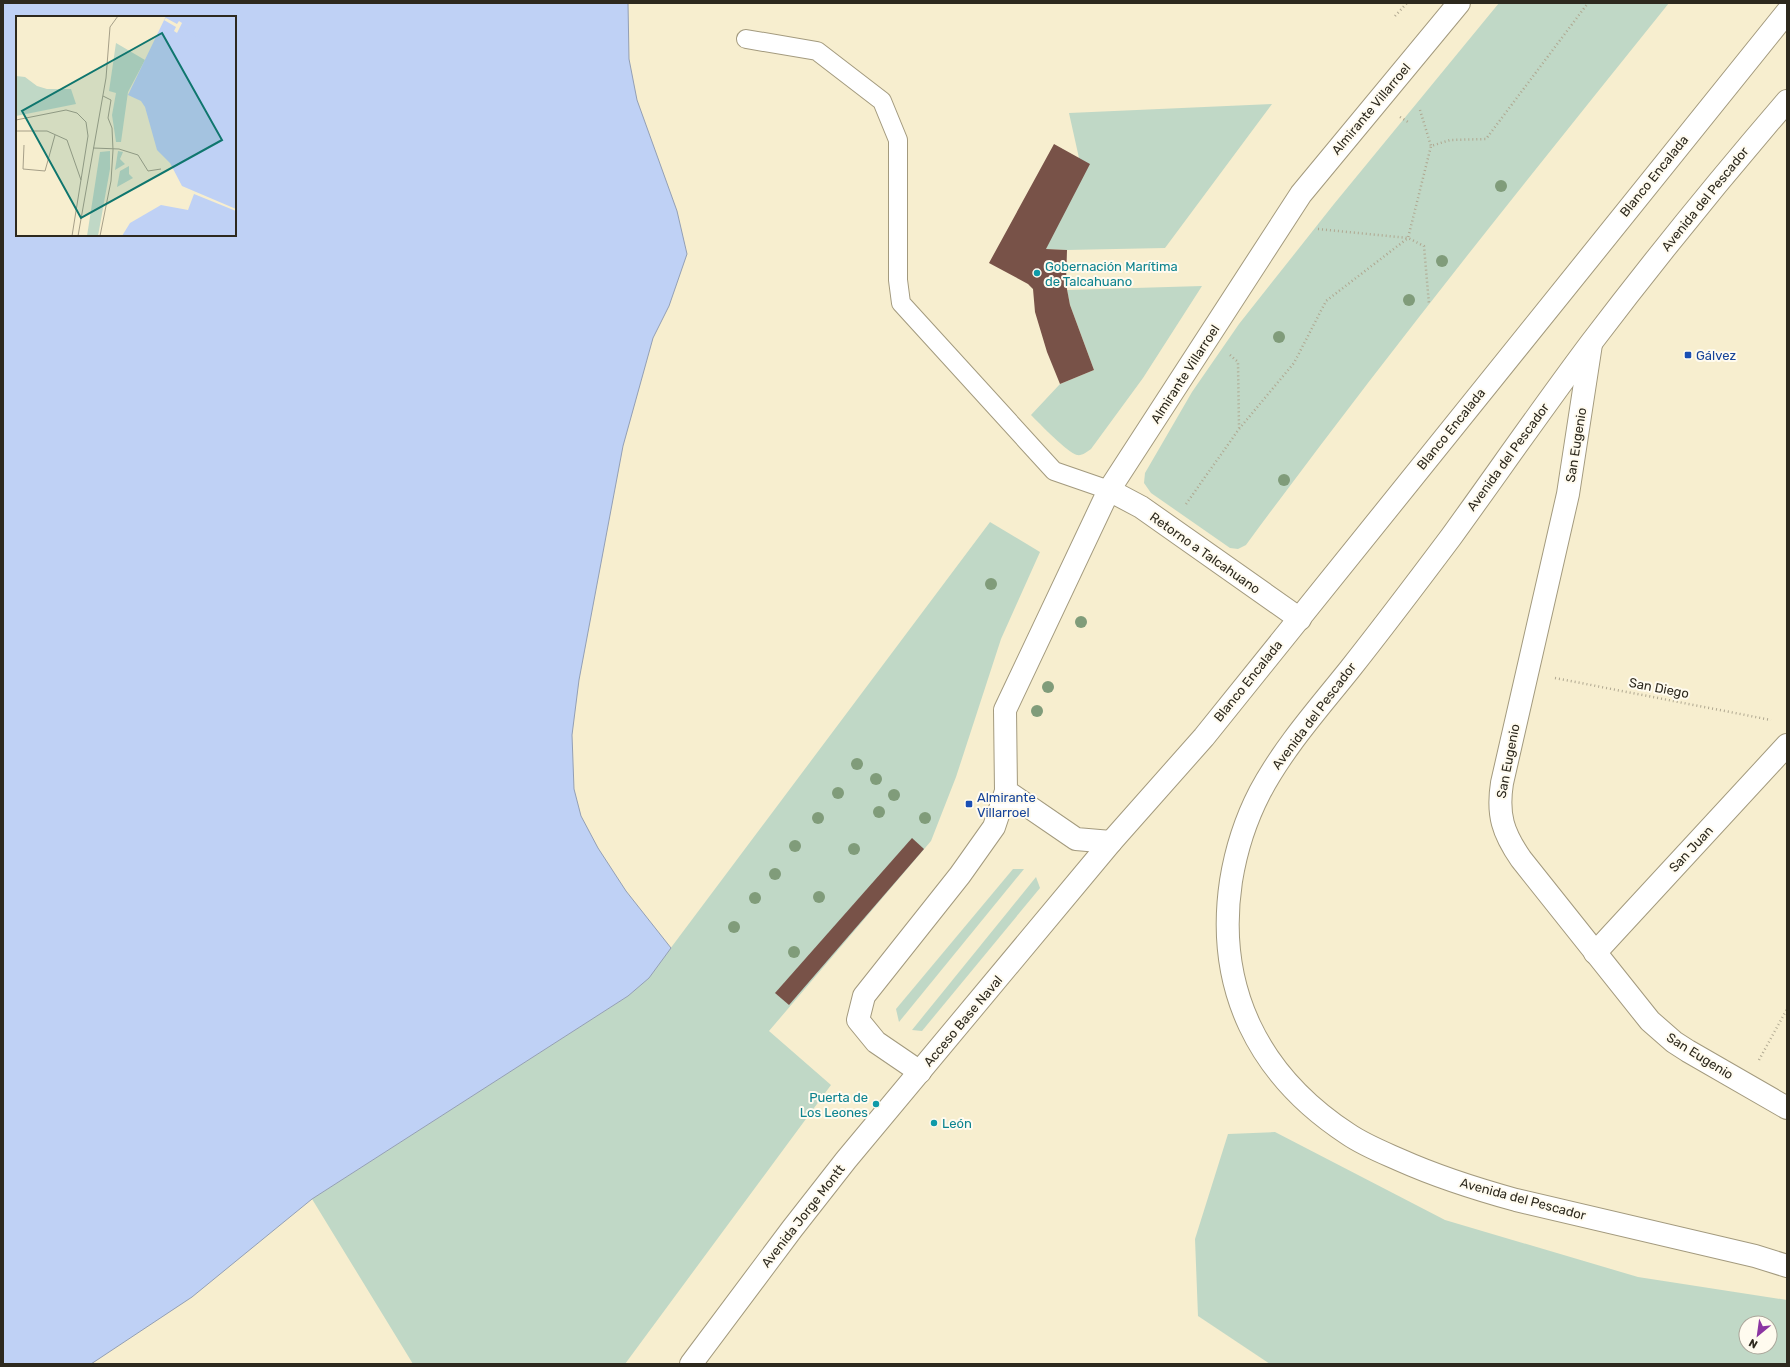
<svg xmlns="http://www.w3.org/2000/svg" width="1790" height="1367" font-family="Rubik,sans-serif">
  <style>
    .green { fill: #c0d8c6; fill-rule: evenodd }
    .water { fill: #bfd1f5; stroke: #939fb4; fill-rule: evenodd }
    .building { fill: #785248 }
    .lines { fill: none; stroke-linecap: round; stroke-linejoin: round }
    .lane-casing { stroke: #a39a7e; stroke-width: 20 }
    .street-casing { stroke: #a39a7e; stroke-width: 24 }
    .secondary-casing { stroke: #a39a7e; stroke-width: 24 }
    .path { stroke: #afa790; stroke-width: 2.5; stroke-dasharray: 1 3; stroke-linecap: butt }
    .lane { stroke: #fff; stroke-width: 18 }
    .street { stroke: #fff; stroke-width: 22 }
    .secondary { stroke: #fff; stroke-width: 22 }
    .tree { fill: #809c7a }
    .culture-dot { fill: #0f9aa8; stroke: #fffbef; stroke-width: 1.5 }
    .transit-dot { fill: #1a4fb4; stroke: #fffbef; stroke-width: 1.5 }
    .labels { text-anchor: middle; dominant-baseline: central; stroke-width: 4; stroke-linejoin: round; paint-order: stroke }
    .street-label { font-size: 13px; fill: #2d291e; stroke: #fffbef }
    .culture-label { font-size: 13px; fill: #0d838f; stroke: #fffbef; text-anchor: start }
    .transit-label { font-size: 13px; fill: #164399; stroke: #fffbef; text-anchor: start }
    .inset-river { fill: none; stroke: #bfd1f5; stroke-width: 2 }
    .inset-road { fill: none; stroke: #a69f88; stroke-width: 1 }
    .view { fill: #0f766e; fill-opacity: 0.15; stroke: #0f766e; stroke-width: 2 }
    .inset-edge { fill: none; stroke: #2d291e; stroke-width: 2 }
  </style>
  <rect width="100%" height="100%" fill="#f7eecf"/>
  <!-- green -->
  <g class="green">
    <path d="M1499,3h170c-144,179 -287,357 -423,542l-8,4 -8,-1 -79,-55 -7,-10 1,-10 47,-81 47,-68 95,-120z"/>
    <polygon points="1272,104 1165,248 1067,250 1046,249 1079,158 1069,113"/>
    <path d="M1202,286l-59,92 -52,71c-4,3 -9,7 -14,6 -9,-2 -38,-32 -46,-40l29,-31 34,-14 -24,-65 -3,-15z"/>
    <polygon points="990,522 1040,552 1001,639 956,777 931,841 769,1031 831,1085 625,1364 413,1364 312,1199 628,996 649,977"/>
    <polygon points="1013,869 1024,869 899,1022 896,1009"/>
    <polygon points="1036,877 1040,888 922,1031 912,1030"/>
    <path d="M1275,1132l170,88 193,57 149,23v64h-517l-72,-48 -3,-77 33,-105zM1746,1323h24v24h-24z"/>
  </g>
  <!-- water -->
  <path class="water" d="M3,3h625l1,56 8,41 40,111 10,43 -18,52 -16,32 -30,108 -44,234 -7,55 2,54 7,27 17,32 28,43 45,57 -22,30 -21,18 -316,203 -120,98 -101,67h-88zM17,17h218v218h-218z"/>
  <!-- building -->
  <g class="building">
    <polygon points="1054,144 1090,164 1046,249 1067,250 1066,284 1070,305 1094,370 1060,384 1047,352 1035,312 1033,289 1028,284 989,263"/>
    <polygon points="912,838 924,849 789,1005 775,993"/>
  </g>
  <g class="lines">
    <defs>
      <polyline id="lane" points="746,39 817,51 882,101 898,140 898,280 901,303 1054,471 1109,490"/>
      <g id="street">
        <path d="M1591,344l-23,150 -66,289c-5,32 1,50 19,76l129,162 24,21 14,9 99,57"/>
        <polyline points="1109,490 1141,507 1300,619"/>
        <polyline points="1595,953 1787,745"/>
        <polyline points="920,1072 876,1042 858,1020 864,996 960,875 994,827 1006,791"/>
        <polyline points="691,1364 792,1229 846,1160 1111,842"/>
      </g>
      <g id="secondary">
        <polyline points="1459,3 1301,194 1109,490 1005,710 1006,791 1076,839 1111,842 1204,737 1787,12"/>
        <path d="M1787,101c-68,79 -133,159 -196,242 -48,64 -93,129 -140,194 -33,44 -67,89 -101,132 -32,40 -66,78 -90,123 -14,27 -24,58 -29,89 -16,107 27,194 117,253 16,11 34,18 52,26 38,17 76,29 116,40l239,56 32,10"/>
      </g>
    </defs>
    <!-- lane casing -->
    <use href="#lane" class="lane-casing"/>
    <!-- street casing -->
    <use href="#street" class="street-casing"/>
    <!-- secondary casing -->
    <use href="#secondary" class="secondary-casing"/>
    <!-- path -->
    <g class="path">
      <polyline points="1395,16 1407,3"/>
      <polyline points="1420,110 1431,146"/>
      <polyline points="1400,117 1408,122"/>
      <polyline points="1318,229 1408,238 1424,246 1429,304"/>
      <polyline points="1230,355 1238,362 1239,428"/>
      <polyline points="1186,504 1239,429 1294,363 1326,301 1408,238 1431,146 1450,140 1486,139 1588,3"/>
      <polyline points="1555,678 1771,720"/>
      <polyline points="1759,1060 1787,1009"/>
    </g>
    <!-- lane -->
    <use href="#lane" class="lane"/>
    <!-- street -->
    <use href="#street" class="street"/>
    <!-- secondary -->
    <use href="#secondary" class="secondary"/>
  </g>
  <!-- trees -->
  <g class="tree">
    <circle cx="1501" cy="186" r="6"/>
    <circle cx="1442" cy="261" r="6"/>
    <circle cx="1409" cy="300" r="6"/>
    <circle cx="1279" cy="337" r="6"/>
    <circle cx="1284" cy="480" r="6"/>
    <circle cx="991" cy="584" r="6"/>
    <circle cx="1081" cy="622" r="6"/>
    <circle cx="1048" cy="687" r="6"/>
    <circle cx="1037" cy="711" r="6"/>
    <circle cx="857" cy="764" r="6"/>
    <circle cx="876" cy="779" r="6"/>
    <circle cx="838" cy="793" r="6"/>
    <circle cx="894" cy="795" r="6"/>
    <circle cx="879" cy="812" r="6"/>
    <circle cx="818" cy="818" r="6"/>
    <circle cx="925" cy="818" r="6"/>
    <circle cx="795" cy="846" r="6"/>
    <circle cx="854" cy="849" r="6"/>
    <circle cx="775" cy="874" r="6"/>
    <circle cx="819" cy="897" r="6"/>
    <circle cx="755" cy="898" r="6"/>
    <circle cx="734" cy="927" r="6"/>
    <circle cx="794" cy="952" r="6"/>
  </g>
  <!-- markers -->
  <g class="culture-dot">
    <circle cx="1037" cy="273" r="4"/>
    <circle cx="876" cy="1104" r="4"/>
    <circle cx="934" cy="1123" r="4"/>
  </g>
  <g class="transit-dot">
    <rect x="1684" y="351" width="8" height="8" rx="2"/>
    <rect x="965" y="800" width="8" height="8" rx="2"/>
  </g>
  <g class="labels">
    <!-- street labels -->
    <g class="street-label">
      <text transform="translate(1371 109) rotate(-50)">Almirante Villarroel</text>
      <text transform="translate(1654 176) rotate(-51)">Blanco Encalada</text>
      <text transform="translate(1705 199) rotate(-51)">Avenida del Pescador</text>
      <text transform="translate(1185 374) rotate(-57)">Almirante Villarroel</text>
      <text transform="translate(1451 429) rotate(-51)">Blanco Encalada</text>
      <text transform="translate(1576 445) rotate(-81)">San Eugenio</text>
      <text transform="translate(1508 457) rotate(-54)">Avenida del Pescador</text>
      <text transform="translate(1205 553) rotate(35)">Retorno a Talcahuano</text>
      <text transform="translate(1248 681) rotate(-51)">Blanco Encalada</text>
      <text transform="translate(1659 688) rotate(11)">San Diego</text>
      <text transform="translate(1314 716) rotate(-53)">Avenida del Pescador</text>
      <text transform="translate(1508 761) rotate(-79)">San Eugenio</text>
      <text transform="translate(1691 849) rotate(-47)">San Juan</text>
      <text transform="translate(963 1021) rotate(-50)">Acceso Base Naval</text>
      <text transform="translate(1700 1056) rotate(32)">San Eugenio</text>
      <text transform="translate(1523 1199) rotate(15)">Avenida del Pescador</text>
      <text transform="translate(803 1216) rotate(-52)">Avenida Jorge Montt</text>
    </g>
    <!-- culture labels -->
    <g class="culture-label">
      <text x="1045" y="266">Gobernación Marítima<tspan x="1045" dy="15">de Talcahuano</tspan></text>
      <text x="868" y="1097" text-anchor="end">Puerta de<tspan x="868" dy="15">Los Leones</tspan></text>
      <text x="942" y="1123">León</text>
    </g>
    <!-- transit labels -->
    <g class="transit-label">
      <text x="1696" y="355">Gálvez</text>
      <text x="977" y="797">Almirante<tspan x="977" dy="15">Villarroel</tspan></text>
    </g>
  </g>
  <!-- overview -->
  <g transform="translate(16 16)">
    <rect width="220" height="220" fill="#f7eecf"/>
    <path d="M100,27l29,17 -17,32 -7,50h-5l-4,-27 4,-22 -7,-2zM0,60l9,1 12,9 10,3h24l5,15 -60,12zM94,135v18l-12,67h-11l13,-84zM102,135l5,1 -3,7 5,5 -10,6zM113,150v8l4,4 -16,9 3,-16z" fill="#c0d8c6"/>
    <path d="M150,0h70v193l-54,-23 -12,-23 -13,-13 -12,-43 -4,-6 -13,-6zM178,178l42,17v25h-114l8,-13 31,-18 27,5z" fill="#bfd1f5"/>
    <path d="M150,2l11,6 2,-3 3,2 -5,10 -3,-2 2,-4 -12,-7z" fill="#f7eecf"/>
    <path class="inset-river" d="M165,12l19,9"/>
    <path class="inset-road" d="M0,104l50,-10 11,3 9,9 2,14 -16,100M0,115h31l20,9 14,40M8,129l-1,24 22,2 10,-36M77,132l26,1 19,6 10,16 13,-2M62,220l28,-158 4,-51 8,-11M84,220l11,-55 2,-31 -1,-22 -4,-10 3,-18 -8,-4"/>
    <path class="view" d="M146,17l60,107 -141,78 -59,-107z"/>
    <rect width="220" height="220" class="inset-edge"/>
  </g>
  <!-- border -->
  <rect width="1790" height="1367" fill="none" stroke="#2d291e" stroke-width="8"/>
  <!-- north arrow -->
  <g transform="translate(1758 1335) rotate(209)"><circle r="19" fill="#fffbef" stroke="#aba79b"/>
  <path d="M0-3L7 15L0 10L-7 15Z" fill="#8b35a2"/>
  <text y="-6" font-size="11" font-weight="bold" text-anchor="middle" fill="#2d291e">N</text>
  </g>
</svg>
